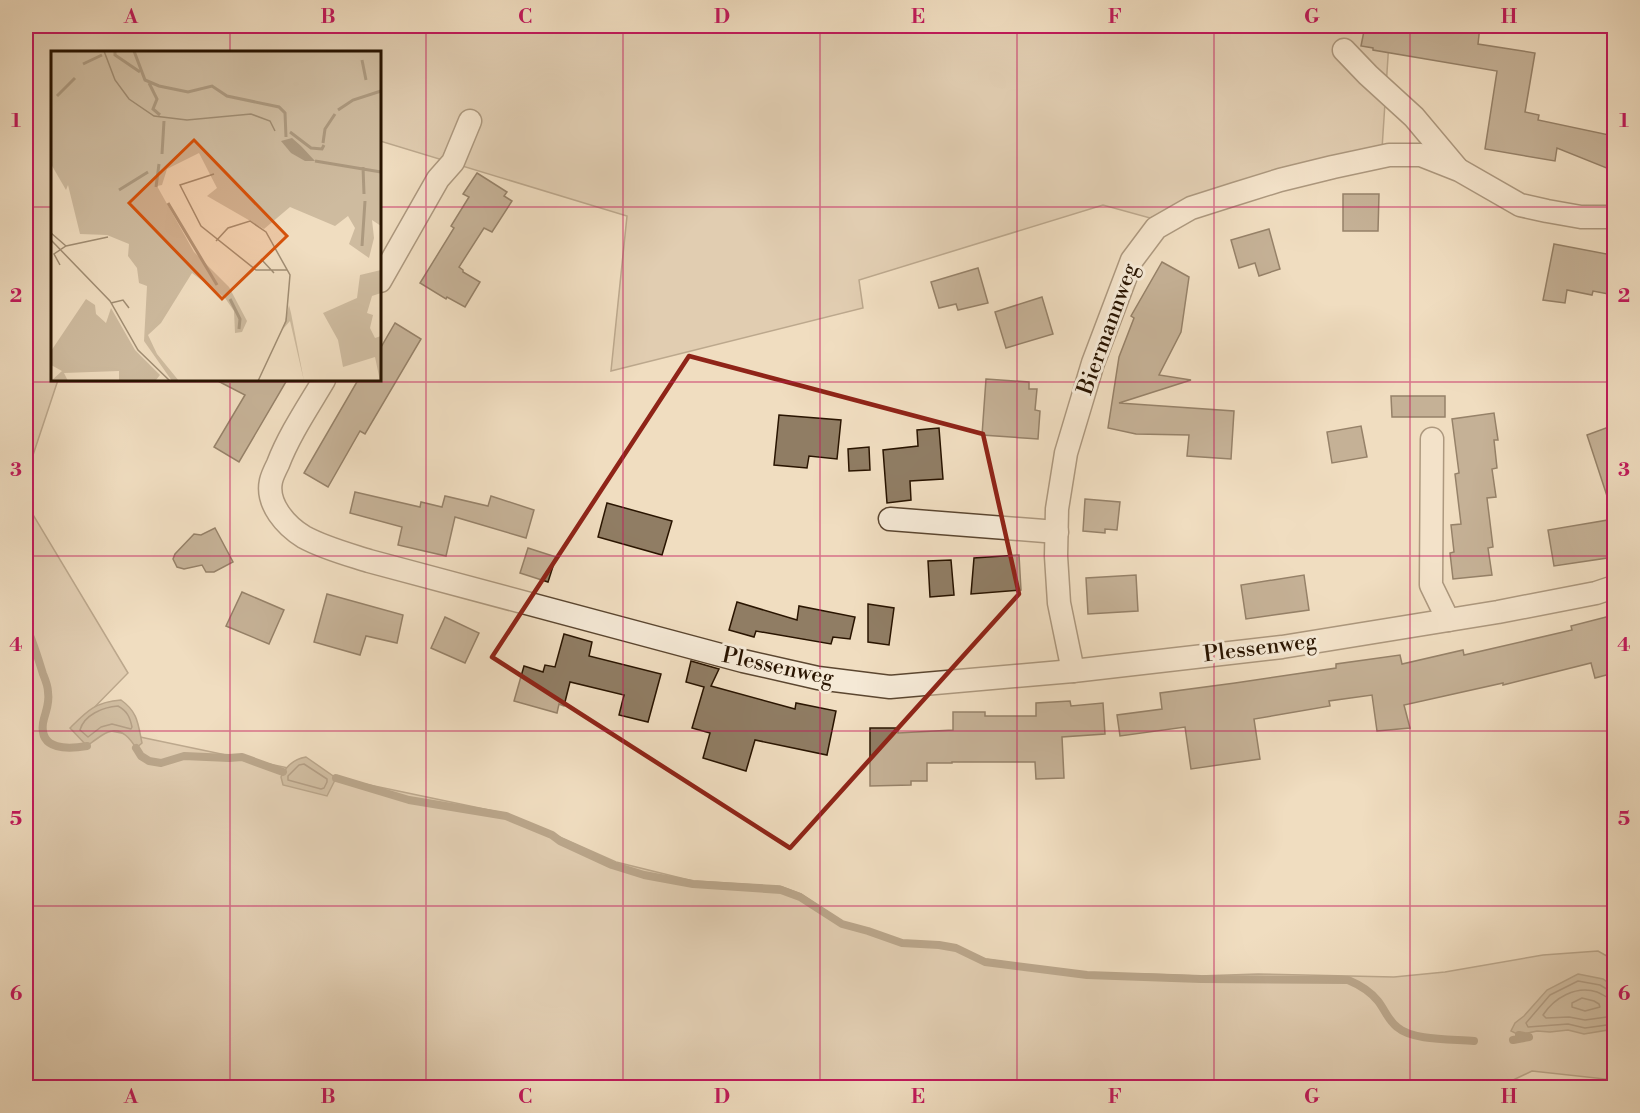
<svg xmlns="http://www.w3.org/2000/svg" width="1640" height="1113" font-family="'Libre Bodoni',serif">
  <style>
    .green { fill: #cebb9f; stroke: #7c6850; stroke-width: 1.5 }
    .water { fill: #ac997f; stroke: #78644c; stroke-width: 1.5 }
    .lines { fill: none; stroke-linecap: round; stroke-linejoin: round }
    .shore { stroke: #6a5640; stroke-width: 1.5 }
    .stream { stroke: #78644c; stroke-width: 8 }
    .building { fill: #907d64; stroke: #291400; stroke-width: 1.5 }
    .minor-casing { stroke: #5b4630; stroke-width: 25 }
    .minor { stroke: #f5e9d6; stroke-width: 22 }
    .marked { fill: none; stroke: #8f2418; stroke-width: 4.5; stroke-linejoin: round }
    .grid { fill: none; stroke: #c2185b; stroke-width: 1.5; stroke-opacity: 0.55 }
    .labels { text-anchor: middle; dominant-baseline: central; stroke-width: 6; stroke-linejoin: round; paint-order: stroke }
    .street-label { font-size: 22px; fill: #291400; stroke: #f5e9d6 }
    .inset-river { fill: none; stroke: #ac997f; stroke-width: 3 }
    .inset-road { fill: none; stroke: #a08d73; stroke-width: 1.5 }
    .view { fill: #d5520b; fill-opacity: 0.15; stroke: #d5520b; stroke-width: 3 }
    .inset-edge { fill: none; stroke: #291400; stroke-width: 3 }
    .neatline { fill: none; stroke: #c2185b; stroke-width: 2 }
    .grid-label { font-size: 20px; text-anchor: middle; font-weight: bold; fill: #c2185b }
  </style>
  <rect width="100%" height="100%" fill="#f0ddc0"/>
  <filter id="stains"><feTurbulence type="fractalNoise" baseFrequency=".00333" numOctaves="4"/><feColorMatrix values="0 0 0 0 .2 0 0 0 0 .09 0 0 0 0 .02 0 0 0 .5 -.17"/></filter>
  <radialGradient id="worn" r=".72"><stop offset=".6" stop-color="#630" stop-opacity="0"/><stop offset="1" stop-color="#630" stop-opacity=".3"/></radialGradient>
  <!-- green -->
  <g class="green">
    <polygon points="26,26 1390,26 1382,149 1184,206 1150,218 1103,205 859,280 863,308 611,371 627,216 380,141 380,52 52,52 52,380 58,380 26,476"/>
    <polygon points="26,503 128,673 78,724 508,814 616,862 693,881 780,886 801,894 843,922 903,941 938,943 957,947 985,959 1086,974 1148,974 1199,976 1258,974 1394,977 1445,972 1543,955 1598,951 1614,960 1614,1080 1532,1071 1511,1081 1489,1088 26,1087"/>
  </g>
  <!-- water -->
  <g class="water">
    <path d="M121,700c17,12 17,24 21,43l-6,5c-17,-28 -29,-17 -49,-2l-17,-18c17,-17 25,-26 51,-28z"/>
    <path d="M306,757l30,21 -9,18 -44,-11 -2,-8c5,-11 13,-18 25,-20z"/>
    <polygon points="1578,974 1603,979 1614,987 1614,1029 1584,1034 1568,1030 1550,1032 1537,1031 1519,1035 1511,1031 1515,1023 1524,1016 1547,990"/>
  </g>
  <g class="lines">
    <!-- shore -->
    <g class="shore">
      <path d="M118,706c9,5 12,11 14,21l-1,2 -19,-5 -11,3 -13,10 -8,-7c4,-15 23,-23 38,-24z"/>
      <polygon points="304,764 327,779 327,782 324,788 321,789 288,780 288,776 299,765"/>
      <polyline points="1614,991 1610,991 1600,985 1578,981 1550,995 1526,1023 1528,1027 1568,1024 1585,1028 1614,1024"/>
      <polygon points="1582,998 1594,1001 1599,1004 1600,1007 1585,1011 1572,1007 1572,1003"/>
      <path d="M1614,999c-7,0 -11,-5 -17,-7 -21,-7 -43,6 -54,23l3,3 23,-1 16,3 29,-4"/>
    </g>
    <!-- stream -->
    <g class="stream">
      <path d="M26,626c7,15 12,32 17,48 2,5 5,12 5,18 2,13 -3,20 -5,31 -4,28 26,26 44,23"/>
      <polyline points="136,748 141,756 149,761 161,763 184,756 229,758 242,757 283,772"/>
      <path d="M336,778l73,22 97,16 46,19 8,6 52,24 32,10 49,9 88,6 19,7 42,27 26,7 34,12 37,2 17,3 29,14 102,13 114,4 147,1c12,5 22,11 30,21 7,9 10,19 19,26 16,14 55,12 77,14"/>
      <polyline points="1513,1040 1529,1037 1519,1035"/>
    </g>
  </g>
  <!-- building -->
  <g class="building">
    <polygon points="1365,26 1480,26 1478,44 1535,53 1525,112 1539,115 1538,120 1614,136 1614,171 1557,148 1555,161 1485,149 1497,71 1373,50 1373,48 1361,46"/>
    <polygon points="477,173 507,192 504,196 512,201 492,232 484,228 459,267 463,270 463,272 480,282 465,307 447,297 446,299 420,283 454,228 451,226 469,197 463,194"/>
    <polygon points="1343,194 1379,194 1378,231 1343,231"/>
    <polygon points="1269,229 1280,269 1259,276 1255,263 1239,268 1231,240"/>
    <polygon points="1554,244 1612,255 1609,269 1614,270 1614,295 1593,291 1592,295 1567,290 1565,303 1543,300"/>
    <polygon points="1162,262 1189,277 1181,332 1159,375 1191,380 1119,403 1234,411 1231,459 1187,456 1189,435 1136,434 1108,428 1119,357 1134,318 1131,316"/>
    <polygon points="978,268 988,303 958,310 956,304 939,308 931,282"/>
    <polygon points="1042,297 1053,334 1006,348 995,312"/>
    <polygon points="395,323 421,339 365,434 360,431 328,487 304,473 358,380 380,380 380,349"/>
    <polygon points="986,379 1029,382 1029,389 1037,389 1035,410 1040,411 1038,439 982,435"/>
    <polygon points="216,380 287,380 239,462 214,447 245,395"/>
    <polygon points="1391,396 1445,396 1445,417 1392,417"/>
    <polygon points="1494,413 1498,440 1494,440 1497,468 1492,469 1496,497 1487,498 1493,547 1488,548 1492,575 1453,579 1450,553 1454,552 1451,525 1461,524 1455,474 1459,473 1452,419"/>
    <polygon points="779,415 841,420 837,459 809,456 807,468 774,465"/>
    <polygon points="1614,425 1614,504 1610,505 1587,435"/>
    <polygon points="1361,426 1367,457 1332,463 1327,432"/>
    <polygon points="939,428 943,479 910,481 911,500 887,503 883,450 918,446 917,430"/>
    <polygon points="869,447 870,470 849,471 848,449"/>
    <polygon points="355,492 420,507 421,502 442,507 445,496 488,506 491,496 534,510 526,538 455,517 446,556 398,545 402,527 350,513"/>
    <polygon points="1085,499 1120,502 1117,530 1105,529 1105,533 1083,531"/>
    <polygon points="607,503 672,521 662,555 598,537"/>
    <polygon points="1614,519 1614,557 1554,566 1548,530"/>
    <polygon points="215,528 233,562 214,572 206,572 202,565 184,569 177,567 173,559 175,554 194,534 201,535"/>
    <polygon points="528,548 556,557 548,582 520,573"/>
    <polygon points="1019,555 1021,590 971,594 974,558"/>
    <polygon points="951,560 954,595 930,597 928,561"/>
    <polygon points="1136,575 1138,611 1088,614 1086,578"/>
    <polygon points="1304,575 1309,610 1246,619 1241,585"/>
    <polygon points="242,592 284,610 269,644 226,626"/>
    <polygon points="327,594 403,615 397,643 366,636 360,655 314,642"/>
    <polygon points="737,602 797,620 799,606 855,617 850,639 833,637 831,644 756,631 754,637 729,630"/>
    <polygon points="868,604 894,608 889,645 868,642"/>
    <polygon points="1614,615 1614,673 1595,678 1591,663 1503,685 1503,683 1404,705 1410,728 1377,731 1372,695 1329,701 1330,706 1254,719 1260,759 1191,769 1185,727 1120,736 1117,715 1162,709 1160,693 1235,683 1336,668 1336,664 1400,655 1402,664 1463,650 1464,655 1572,630 1571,626"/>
    <polygon points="445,617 479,633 465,663 431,648"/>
    <polygon points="564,634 592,642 589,656 661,674 648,722 619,715 624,695 570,682 564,706 559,704 557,713 514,701 524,666 543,672 545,665 555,667"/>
    <polygon points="691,661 719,669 711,686 795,709 796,703 836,711 827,755 755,740 746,771 703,758 710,733 692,728 704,687 686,682"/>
    <polygon points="1070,701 1071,706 1103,703 1105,734 1062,737 1064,778 1036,779 1035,762 952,762 952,763 927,763 927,781 911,781 911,785 870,786 870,728 898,728 898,733 953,730 953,712 985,712 985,716 1036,716 1036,703"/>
  </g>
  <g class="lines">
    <defs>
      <g id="minor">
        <polyline points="1344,50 1368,75 1414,117 1456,167"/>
        <polyline points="380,281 438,179 453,162 470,121"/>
        <path d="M324,380c-16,27 -35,55 -46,84 -3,6 -6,12 -7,17 -5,23 15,45 33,56 20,11 43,17 65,24l374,100 75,17 72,9 183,-16 209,-24 216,-35 98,-19 18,-6"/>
        <polyline points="1432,439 1431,585 1448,620"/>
        <polyline points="890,519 1057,532"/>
        <polyline points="1073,671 1059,603 1056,556 1057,509 1066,453 1093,363 1132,260 1156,228 1191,208 1235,194 1280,180 1333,167 1389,155 1421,155 1459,170 1520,205 1547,211 1581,217 1614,217"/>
      </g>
    </defs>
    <!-- minor casing -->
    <use href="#minor" class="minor-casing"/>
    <!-- minor -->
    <use href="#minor" class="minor"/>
  </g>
  <!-- marked area -->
  <path d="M0 0H1640V1113H0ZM689,356l294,78 36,160 -229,254 -298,-191z" fill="#f0ddc0" fill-opacity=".55" fill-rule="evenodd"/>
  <path class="marked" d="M689,356l294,78 36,160 -229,254 -298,-191z"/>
  <!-- grid -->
  <path class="grid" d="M230,26v26M426,26v1062M623,26v1062M820,26v1062M1017,26v1062M1214,26v1062M1410,26v1062M26,207h26M380,207h1234M230,380v708M26,382h1588M26,556h1588M26,731h1588M26,906h1588"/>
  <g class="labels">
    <!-- street labels -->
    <g class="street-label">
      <text transform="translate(1108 329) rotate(-70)">Biermannweg</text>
      <text transform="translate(1260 648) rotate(-7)">Plessenweg</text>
      <text transform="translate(778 667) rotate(12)">Plessenweg</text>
    </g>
  </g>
  <!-- overview -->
  <g transform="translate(51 51)">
    <rect width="330" height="330" fill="#f0ddc0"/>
    <path d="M0,0h330v175l-9,-6 2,18 -5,20 -20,-14 6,-16 -7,-12 -13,10 -45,-19 -26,22 -57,-33 10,-8 -18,-35 -32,16 -5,16 -5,1 37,66 35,35 18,34 -5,11 -7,1 -1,-22 -9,-13 -33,-25 -31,50 -13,12 9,19 22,27h-7l-28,-40 3,-55 -8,-3 -2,-15 -9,-12 1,-12 -22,-9 -27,-1 -12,-49 -2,5 -15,-26zM330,219v23l-9,3 -5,17 6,2 -3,13 5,10 6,-2 -1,45 -5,-24 -32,10 -5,-27 -15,-27 34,-15 3,-23zM35,248l9,6 1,9 10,9 5,-15 24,42 25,25 -4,5 -37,1v-10l-55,2 4,8h-17l11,-10 -11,-6v-14zM238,254l2,8 13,68 -14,-60 -7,8z" fill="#cebb9f"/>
    <path d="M241,87l9,8 14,15h-10l-14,-8 -10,-12z" fill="#ac997f"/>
    <path class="inset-river" d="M64,0v4l25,17M83,0l11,29 14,6 29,6 24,-6 15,10 52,11 6,6 1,24M311,9l4,20M32,13l19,-9M98,32l8,16 -4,10 7,6M6,45l18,-18M287,59l15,-10 28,-9M239,81l21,16 11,1 2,-4M272,92l2,-14 10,-15M111,103l2,-33M264,110l66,11M312,116l1,27M105,136l3,-23M68,139l29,-18M117,152l49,82M311,195l3,-45M179,248l10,20 -1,10"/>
    <path class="inset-road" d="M53,0l11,29 14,19 25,17 33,4 64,-6 19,7 5,10M163,123l-34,11 21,41 55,44h31M0,182l15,13M0,189l59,61 28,49 32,31M165,190l12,-13 22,-7 16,11 24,43 -4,46 -28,60M210,208l13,14M9,214l-6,-11 12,-8 42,-9M60,252l12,-3 6,8"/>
    <path class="view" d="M143,89l93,96 -65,63 -93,-96z"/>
    <rect width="330" height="330" class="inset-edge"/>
  </g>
  <!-- margin -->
  <rect width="1640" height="1113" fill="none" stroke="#f0ddc0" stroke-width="66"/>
  <rect x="33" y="33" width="1574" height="1047" class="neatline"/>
  <g class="grid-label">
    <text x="131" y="23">A</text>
    <text x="328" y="23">B</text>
    <text x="525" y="23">C</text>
    <text x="722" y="23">D</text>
    <text x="918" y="23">E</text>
    <text x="1115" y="23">F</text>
    <text x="1312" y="23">G</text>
    <text x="1509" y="23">H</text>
    <text x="16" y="127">1</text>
    <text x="1624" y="127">1</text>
    <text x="16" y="302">2</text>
    <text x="1624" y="302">2</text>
    <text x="16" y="476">3</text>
    <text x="1624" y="476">3</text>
    <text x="16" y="651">4</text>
    <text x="1624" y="651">4</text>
    <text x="16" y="825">5</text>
    <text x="1624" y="825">5</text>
    <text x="16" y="1000">6</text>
    <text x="1624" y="1000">6</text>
    <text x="131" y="1103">A</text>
    <text x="328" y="1103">B</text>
    <text x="525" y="1103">C</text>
    <text x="722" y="1103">D</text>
    <text x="918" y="1103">E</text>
    <text x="1115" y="1103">F</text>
    <text x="1312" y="1103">G</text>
    <text x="1509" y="1103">H</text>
  </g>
  <rect width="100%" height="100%" filter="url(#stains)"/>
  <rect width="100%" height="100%" fill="url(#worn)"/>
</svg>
